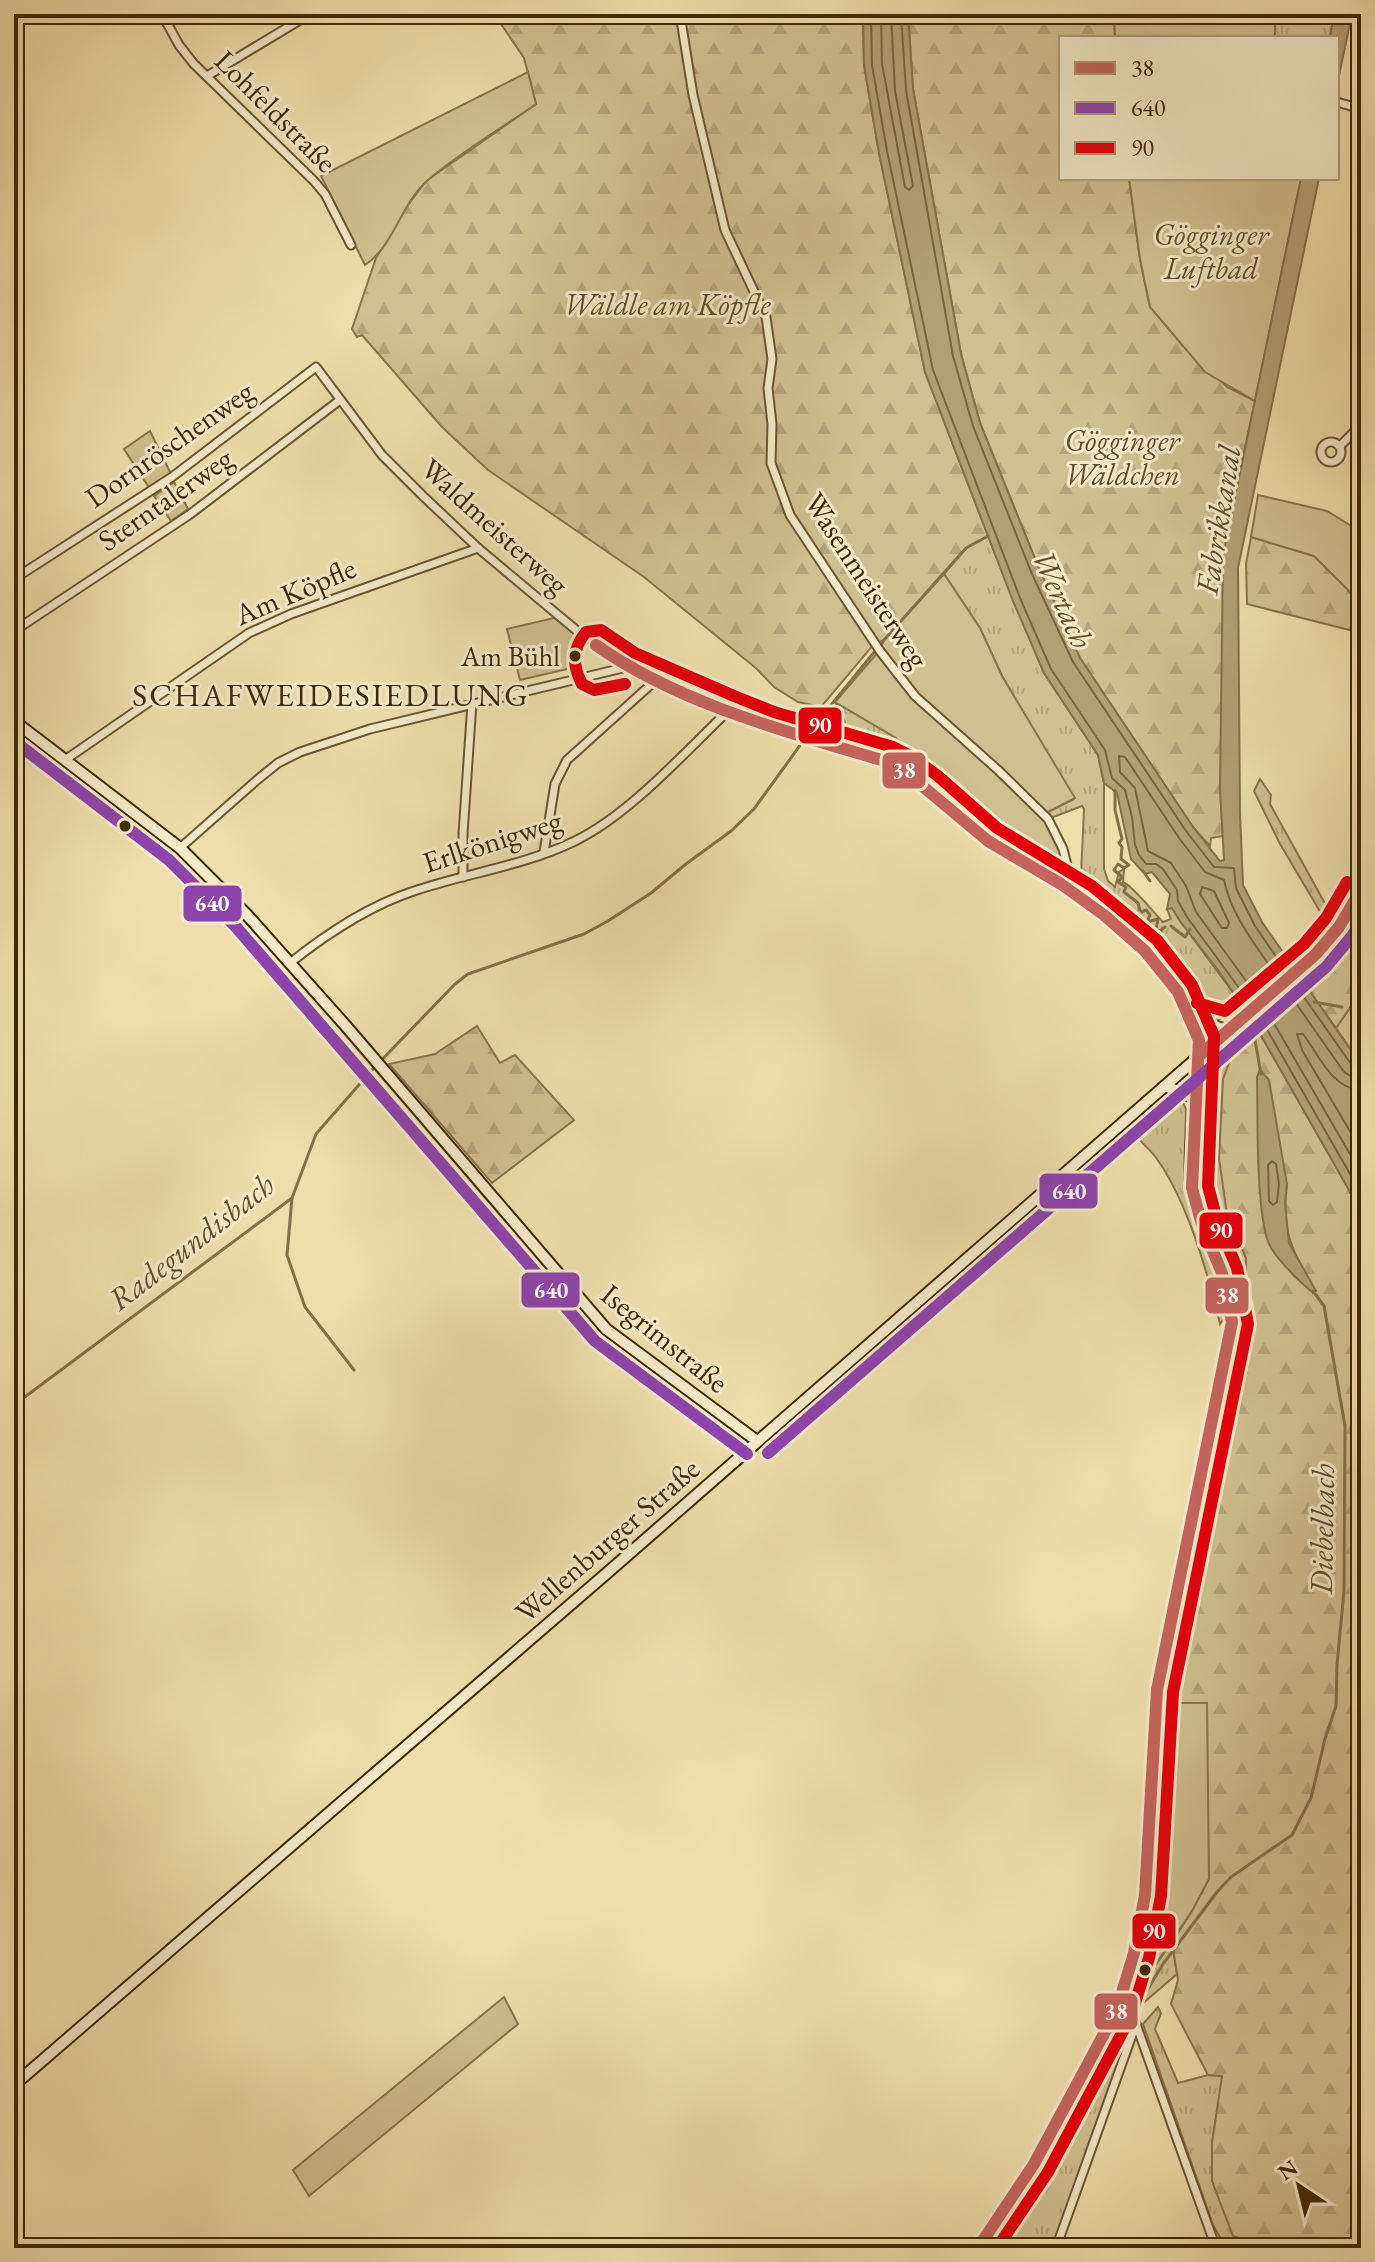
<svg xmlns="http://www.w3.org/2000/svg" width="1375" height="2262" font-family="'EB Garamond',serif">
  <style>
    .grass { fill: url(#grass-tufts); stroke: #88744b; stroke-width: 2 }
    .forest { fill: url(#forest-firs); stroke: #88744b; stroke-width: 2; fill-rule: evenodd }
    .green { fill: #d0bf90; stroke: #88744b; stroke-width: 2 }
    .water { fill: #b2a074; stroke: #847048; stroke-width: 2 }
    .pier { fill: #eedeac }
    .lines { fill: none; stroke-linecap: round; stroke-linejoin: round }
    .shore { stroke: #78643d; stroke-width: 2 }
    .stream { stroke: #847048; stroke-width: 3 }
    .street-casing { stroke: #6b5630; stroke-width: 11 }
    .secondary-casing { stroke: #3f2906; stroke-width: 14 }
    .street { stroke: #f4eac9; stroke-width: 7 }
    .secondary { stroke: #f4eac9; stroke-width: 10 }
    .bus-1-casing { stroke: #f4eac9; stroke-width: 18 }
    .bus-2-casing { stroke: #f4eac9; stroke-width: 18 }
    .bus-3-casing { stroke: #f4eac9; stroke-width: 18 }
    .bus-1 { stroke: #c4645c; stroke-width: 12 }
    .bus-2 { stroke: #8e44ad; stroke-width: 12 }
    .bus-3 { stroke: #e3000b; stroke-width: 12 }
    .bus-dot { fill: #3f2906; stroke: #f4eac9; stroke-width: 3 }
    .labels { text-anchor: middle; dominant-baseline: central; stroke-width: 6; stroke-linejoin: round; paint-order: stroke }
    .bus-label { font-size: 28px; fill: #3f2906; stroke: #f4eac9; text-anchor: end }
    .street-label { font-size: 30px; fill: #3f2906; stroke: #f4eac9 }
    .park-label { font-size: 30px; font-style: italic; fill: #634e28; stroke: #f4eac9 }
    .water-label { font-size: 32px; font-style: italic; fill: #624d27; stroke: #f4eac9 }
    .neighbourhood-label { font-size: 32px; letter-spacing: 2px; fill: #3f2906; stroke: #f4eac9 }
    .line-badge { stroke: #f4eac9; stroke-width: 3 }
    .badge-label { font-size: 22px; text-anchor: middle; font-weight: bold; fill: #fff }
  </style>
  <defs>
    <pattern id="grass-tufts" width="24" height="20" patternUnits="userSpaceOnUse" patternTransform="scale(2)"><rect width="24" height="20" fill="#d0bf90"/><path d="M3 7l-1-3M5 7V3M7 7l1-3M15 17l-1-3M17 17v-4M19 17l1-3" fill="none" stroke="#b4a47b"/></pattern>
    <pattern id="forest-firs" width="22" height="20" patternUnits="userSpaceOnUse" patternTransform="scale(2)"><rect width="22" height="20" fill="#d0bf90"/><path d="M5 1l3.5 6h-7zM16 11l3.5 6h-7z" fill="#b4a47b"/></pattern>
  </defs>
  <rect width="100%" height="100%" fill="#eedeac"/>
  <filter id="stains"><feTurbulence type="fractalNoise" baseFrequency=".0025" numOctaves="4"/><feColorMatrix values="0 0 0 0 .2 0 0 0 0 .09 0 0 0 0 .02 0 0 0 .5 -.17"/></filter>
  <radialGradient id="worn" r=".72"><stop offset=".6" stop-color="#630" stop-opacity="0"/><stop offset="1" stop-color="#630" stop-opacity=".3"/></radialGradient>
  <!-- grass -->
  <g class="grass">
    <polygon points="1275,14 1334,14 1330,38 1275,38"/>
    <polygon points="150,431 171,474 150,489 124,449"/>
    <path d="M988,536l56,137 54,82 6,28v86l4,12 7,6 4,-15 5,-3 -1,13c9,3 31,31 40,40l8,-3 -4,-10 5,-1 8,13 60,81 -25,21 -18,-7 -30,-48 -40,-38 -58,-47 2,-11 10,3 3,-66 -2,-3 -34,13 -4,-5 30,-15 -72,-123 -22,-48 -36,-54 25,-29z"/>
    <polygon points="835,702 896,738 912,765 899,753 838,738 845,722"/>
    <polygon points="1260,779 1271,795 1270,804 1333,918 1328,925 1280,844 1254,791"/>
    <polygon points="1357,982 1361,982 1361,1065 1336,1028 1360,993 1355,986"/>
    <path d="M1235,1033l7,4 -6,7 -10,164 20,50 -1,34 -11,4c-9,-32 -26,-62 -33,-95 -10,-44 0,-93 7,-137l7,-12z"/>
    <path d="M1173,1096l8,3 5,10 -2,71 39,121 1,17 -4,6c-12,-50 -33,-123 -63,-165 -7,-10 -18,-19 -26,-28z"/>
    <polygon points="1172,1942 1177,1974 1135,2010 1127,2006"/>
    <polygon points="1158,2007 1161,2013 1155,2029 1178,2083 1208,2075 1223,2076 1212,2143 1251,2248 1225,2246 1213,2225 1143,2024"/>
    <polygon points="1120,2021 1128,2025 1131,2034 1053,2248 997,2248 1043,2174 1086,2094"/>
  </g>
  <!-- forest -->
  <g class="forest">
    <polygon points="516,14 863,14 864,65 879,153 925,372 988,536 966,548 884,640 874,644 821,707 798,702 774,687 757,669 644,577 488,470 442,427 362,335 357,337 352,329 376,258 403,212 426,181 536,104 524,58 501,24"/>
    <polygon points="908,14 1114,14 1115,38 1061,38 1061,178 1129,178 1140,259 1150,307 1227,387 1255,401 1227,532 1220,789 1223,836 1211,838 1210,846 1193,827 1080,658 1040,571 980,423 961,354 913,89"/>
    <polygon points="1251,537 1314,556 1353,594 1361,592 1361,633 1247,604 1246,564"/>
    <polygon points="1351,929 1361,933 1361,982 1357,982 1355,986 1360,993 1336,1028 1302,981"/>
    <path d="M1255,1025l106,186v1037h-110l-1,-6 -17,-6 -21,-55v-38l10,-67 -14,-1 -37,-71 7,-24 -6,-38 20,-31 15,-207 -42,-1 80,-391 1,-54 -20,-50 -7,-50 4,-79 13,-35zM1287,1184c-6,49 5,65 28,107l-21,-15 -24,-31 -9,-43z"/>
    <polygon points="477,1026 500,1063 515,1055 574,1120 492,1183 389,1064 435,1054"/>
  </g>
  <!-- green -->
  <g class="green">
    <polygon points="1114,14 1275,14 1275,38 1115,38"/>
    <path d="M528,72l8,32c-34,24 -77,49 -108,76 -27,23 -34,66 -63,85l-44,-89z"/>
    <polygon points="1129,178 1301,178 1255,401 1205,372 1150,307 1140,259"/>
    <polygon points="174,482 188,509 171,521 154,496"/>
    <polygon points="1258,495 1327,511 1361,532 1361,592 1353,595 1314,556 1251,537"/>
    <polygon points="944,574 980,628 1002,676 1075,798 1044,814 1063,857 1057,878 990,836 912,765 896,738 835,702 879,651 884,640"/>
    <polygon points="558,617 579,636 572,668 520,680 507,629"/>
    <polygon points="1165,1703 1207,1703 1209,1879 1192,1911 1127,2006 1147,1932 1154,1877"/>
    <polygon points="504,1997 518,2024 309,2196 293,2170"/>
  </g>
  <!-- water -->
  <g class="water">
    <polygon points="863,14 908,14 913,89 961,354 980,423 1040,571 1080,658 1193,827 1220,861 1224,860 1220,789 1223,555 1301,178 1319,178 1238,568 1240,813 1243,885 1262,922 1361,1065 1361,1211 1255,1025 1218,970 1180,921 1172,908 1167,909 1170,894 1152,872 1145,874 1131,859 1117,793 1104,783 1098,755 1044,673 1013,601 925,372 879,153 864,65"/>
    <polygon points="1334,14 1352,14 1337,85 1337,38 1330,38"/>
    <path d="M1260,1070l9,10 18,104 -2,19 4,40 27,48 -3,2c-15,-13 -31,-28 -42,-45 -16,-27 -13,-135 -14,-171z"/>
  </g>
  <!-- pier -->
  <polygon class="pier" points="1292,958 1306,978 1251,1025 1237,1006"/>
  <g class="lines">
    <!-- shore -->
    <g class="shore">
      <polyline points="871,14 872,65 887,151 933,370 1020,598 1051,669 1105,750 1112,778 1125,790 1132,817 1135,845 1139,855 1146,864 1156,864 1163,869 1177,890 1178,901 1187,917 1250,1003"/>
      <polyline points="881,14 882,64 905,187 909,190 913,186 895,91 891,14"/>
      <polyline points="901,14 906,90 953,356 973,426 1032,574 1073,662 1186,831 1214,867 1234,868 1236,888 1255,926 1286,971"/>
      <polygon points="1202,887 1214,891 1229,923 1227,928 1222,928 1200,894"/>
      <polyline points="1294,983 1351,1064 1361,1068"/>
      <polyline points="1286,989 1344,1072 1352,1077 1361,1078"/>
      <path d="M1257,996l-61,-84 -10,-26 -15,-23 -23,-12 -13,-63 -15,-16 -1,-16 6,1 54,81 26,34 19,8c7,36 34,68 54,98"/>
      <polyline points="1265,1008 1361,1173"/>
      <polyline points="1258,1014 1361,1193"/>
      <path d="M1361,1090c-29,-1 -42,-35 -58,-56h-6l5,16 59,100"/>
      <polygon points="1272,1161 1276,1164 1279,1184 1277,1202 1273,1205 1269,1201 1268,1165"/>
    </g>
    <!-- stream -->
    <g class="stream">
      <polyline points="1115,790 1115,810 1122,839 1119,843 1122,847 1121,859 1129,865 1124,868 1118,864 1114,870 1122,877 1118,882 1126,887 1124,892 1138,903 1140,910 1142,912 1146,910 1150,915 1147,922 1158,919 1156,929 1160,931 1165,927"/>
      <polyline points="1143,871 1150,881"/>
      <polyline points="1171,926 1185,937 1190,929"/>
      <polyline points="1314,1002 1342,1007"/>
      <polyline points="1261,1074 1255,1040 1261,1028"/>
      <polyline points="292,1198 287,1255 305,1307 354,1370"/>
      <polyline points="14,1405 292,1198 316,1134 372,1070 455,984 468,974 584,934 608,921 651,893 686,864 731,831 754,809 814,726 884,640 966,548 988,536"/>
      <polyline points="1131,2008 1143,1997 1163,1964 1217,1892 1231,1877 1292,1835 1311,1798 1325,1739 1336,1706 1337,1665 1344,1591 1345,1426 1324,1306 1313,1291"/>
      <path d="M999,2248c45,-68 99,-150 125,-227"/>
    </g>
    <defs>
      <g id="street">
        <polyline points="162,14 179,45 194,64 314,181 325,194 351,245"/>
        <polyline points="680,14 693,95 725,230 766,317 772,359 768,388 772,424 771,463 790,515 880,651 915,696 998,770 1048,819 1063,849 1067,865 1062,885"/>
        <polyline points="207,76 310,14"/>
        <polyline points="1337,102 1361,109"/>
        <circle cx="1331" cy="452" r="10"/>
        <polyline points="1340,446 1361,425"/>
        <path d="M14,579l158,-102 144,-110 66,88 41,41 55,52 104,87 45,32 142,60 119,35c37,16 64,50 95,76 24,19 54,30 79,47 52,34 140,101 138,170"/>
        <polyline points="14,631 189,515 340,400"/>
        <polyline points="65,760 249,633 291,614 478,548"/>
        <polyline points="180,848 257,780 278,763 300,752 370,729 627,667"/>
        <polyline points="544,852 555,784 567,760 656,680"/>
        <polyline points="463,877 463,834 472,703"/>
        <polyline points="1345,917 1361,928"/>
        <path d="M290,963c39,-31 80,-58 127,-73 51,-17 109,-25 158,-49 54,-26 109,-88 153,-130"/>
        <polyline points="1192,1018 1229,1029"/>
        <polyline points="1117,2009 1133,2018 1136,2024 1216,2248"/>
        <polyline points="1056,2248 1136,2024"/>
      </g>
      <g id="secondary">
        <polyline points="14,721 180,848 248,916 345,1025 606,1329 757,1441"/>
        <polyline points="1165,1086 1197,1099"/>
        <polyline points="14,2085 607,1573 1315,955 1339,927 1361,890"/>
        <path d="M978,2248l56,-84 63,-117 20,-38 17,-56 11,-58 12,-205 75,-368c-5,-46 -29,-85 -39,-131 -7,-34 5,-99 7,-136"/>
      </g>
    </defs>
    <!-- street casing -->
    <use href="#street" class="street-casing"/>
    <!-- secondary casing -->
    <use href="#secondary" class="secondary-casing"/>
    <!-- street -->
    <use href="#street" class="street"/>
    <!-- secondary -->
    <use href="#secondary" class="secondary"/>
    <defs>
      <g id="bus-1">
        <path d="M596,645c83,59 195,88 292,117l14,7 86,72 73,43 43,31 41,36 33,41 21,48 -7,148 10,37 20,48 10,49 -75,368 -12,205 -11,58 -17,56 -20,38 -63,117 -56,84"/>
        <polyline points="1200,1055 1315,955 1339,927 1361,890"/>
      </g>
      <g id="bus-2">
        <polyline points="14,741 169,860 236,927 595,1341 747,1454"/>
        <polyline points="768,1453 1326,967 1352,936 1361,921"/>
      </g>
      <g id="bus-3">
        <path d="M625,684l-31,6 -12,-6c-10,-19 -10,-35 4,-52l15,-2 34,23 99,43 40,16 119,35 16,8 29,21 59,52 95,58 65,54 35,45 22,51 -6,150 9,34 20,48 11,56 -75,368 -12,204 -12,62 -18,58 -83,156 -51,76"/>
        <polyline points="1197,1003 1225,1011 1304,944 1326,918 1347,882"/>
      </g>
    </defs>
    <!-- bus-1 casing -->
    <use href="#bus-1" class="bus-1-casing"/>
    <!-- bus-2 casing -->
    <use href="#bus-2" class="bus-2-casing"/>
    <!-- bus-3 casing -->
    <use href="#bus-3" class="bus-3-casing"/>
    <!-- bus-1 -->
    <use href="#bus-1" class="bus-1"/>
    <!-- bus-2 -->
    <use href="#bus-2" class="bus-2"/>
    <!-- bus-3 -->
    <use href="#bus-3" class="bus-3"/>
  </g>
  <!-- markers -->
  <g class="bus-dot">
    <circle cx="575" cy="656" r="7"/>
    <circle cx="125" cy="826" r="7"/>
    <circle cx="1145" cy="1970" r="7"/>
  </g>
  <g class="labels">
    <!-- bus labels -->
    <g class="bus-label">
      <text x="560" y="656">Am Bühl</text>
    </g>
    <!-- street labels -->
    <g class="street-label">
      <text transform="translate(276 111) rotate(45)">Lohfeldstraße</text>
      <text transform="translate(169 444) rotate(-35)">Dornröschenweg</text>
      <text transform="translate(165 499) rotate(-35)">Sterntalerweg</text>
      <text transform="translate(495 526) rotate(42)">Waldmeisterweg</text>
      <text transform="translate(867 580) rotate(57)">Wasenmeisterweg</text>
      <text transform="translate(295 591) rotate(-23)">Am Köpfle</text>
      <text transform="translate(492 841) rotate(-18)">Erlkönigweg</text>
      <text transform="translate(665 1338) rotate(39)">Isegrimstraße</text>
      <text transform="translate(607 1540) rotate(-41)">Wellenburger Straße</text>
    </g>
    <!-- park labels -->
    <g class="park-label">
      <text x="1211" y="234">Gögginger<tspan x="1211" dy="34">Luftbad</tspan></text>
      <text x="667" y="304">Wäldle am Köpfle</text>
      <text x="1122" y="440">Gögginger<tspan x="1122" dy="34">Wäldchen</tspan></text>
    </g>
    <!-- water labels -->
    <g class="water-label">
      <text transform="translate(1218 520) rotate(-81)">Fabrikkanal</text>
      <text transform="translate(1063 599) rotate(66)">Wertach</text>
      <text transform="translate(191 1242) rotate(-38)">Radegundisbach</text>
      <text transform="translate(1322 1529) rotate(-89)">Diebelbach</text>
    </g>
    <!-- neighbourhood labels -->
    <g class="neighbourhood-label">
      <text x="331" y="695">SCHAFWEIDESIEDLUNG</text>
    </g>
  </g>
  <g class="line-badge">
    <rect x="797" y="706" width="46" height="39" rx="8" fill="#e3000b"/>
    <rect x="881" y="751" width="46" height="39" rx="8" fill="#c4645c"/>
    <rect x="182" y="884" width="61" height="39" rx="8" fill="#8e44ad"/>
    <rect x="1038" y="1172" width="61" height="38" rx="8" fill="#8e44ad"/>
    <rect x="1198" y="1211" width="46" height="39" rx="8" fill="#e3000b"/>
    <rect x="520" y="1271" width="61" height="38" rx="8" fill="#8e44ad"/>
    <rect x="1204" y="1276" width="46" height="39" rx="8" fill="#c4645c"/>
    <rect x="1131" y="1912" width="46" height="38" rx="8" fill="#e3000b"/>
    <rect x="1093" y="1992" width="46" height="39" rx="8" fill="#c4645c"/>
  </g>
  <g class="badge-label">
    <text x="820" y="733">90</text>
    <text x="904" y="778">38</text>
    <text x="212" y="911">640</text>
    <text x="1069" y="1199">640</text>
    <text x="1221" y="1238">90</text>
    <text x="551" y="1298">640</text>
    <text x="1227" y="1303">38</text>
    <text x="1154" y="1939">90</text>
    <text x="1116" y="2019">38</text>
  </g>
  <!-- margin -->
  <rect width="1375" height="2262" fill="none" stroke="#eedeac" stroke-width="48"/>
  <rect x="16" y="16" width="1343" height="2230" fill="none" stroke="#3f2906" stroke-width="4"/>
  <rect x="24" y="24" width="1327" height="2214" fill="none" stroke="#3f2906" stroke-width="2"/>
  <!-- legend -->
  <rect x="1059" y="36" width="280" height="144" fill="#f4eac9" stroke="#ac9d7b" stroke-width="2"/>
  <rect x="1075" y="62" width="40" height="12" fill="#c4645c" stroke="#ac9d7b" stroke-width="2"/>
  <text x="1131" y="76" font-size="24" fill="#3f2906">38</text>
  <rect x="1075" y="102" width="40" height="12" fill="#8e44ad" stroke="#ac9d7b" stroke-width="2"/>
  <text x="1131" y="116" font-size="24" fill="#3f2906">640</text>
  <rect x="1075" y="142" width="40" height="12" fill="#e3000b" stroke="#ac9d7b" stroke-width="2"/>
  <text x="1131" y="156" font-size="24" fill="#3f2906">90</text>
  <!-- north arrow -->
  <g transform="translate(1299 2186) rotate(325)" stroke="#f4eac9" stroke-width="6" paint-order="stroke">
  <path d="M0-6L14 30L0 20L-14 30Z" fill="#3f2906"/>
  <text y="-12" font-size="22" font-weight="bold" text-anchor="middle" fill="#3f2906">N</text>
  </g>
  <rect width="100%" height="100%" filter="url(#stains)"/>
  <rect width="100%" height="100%" fill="url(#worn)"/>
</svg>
